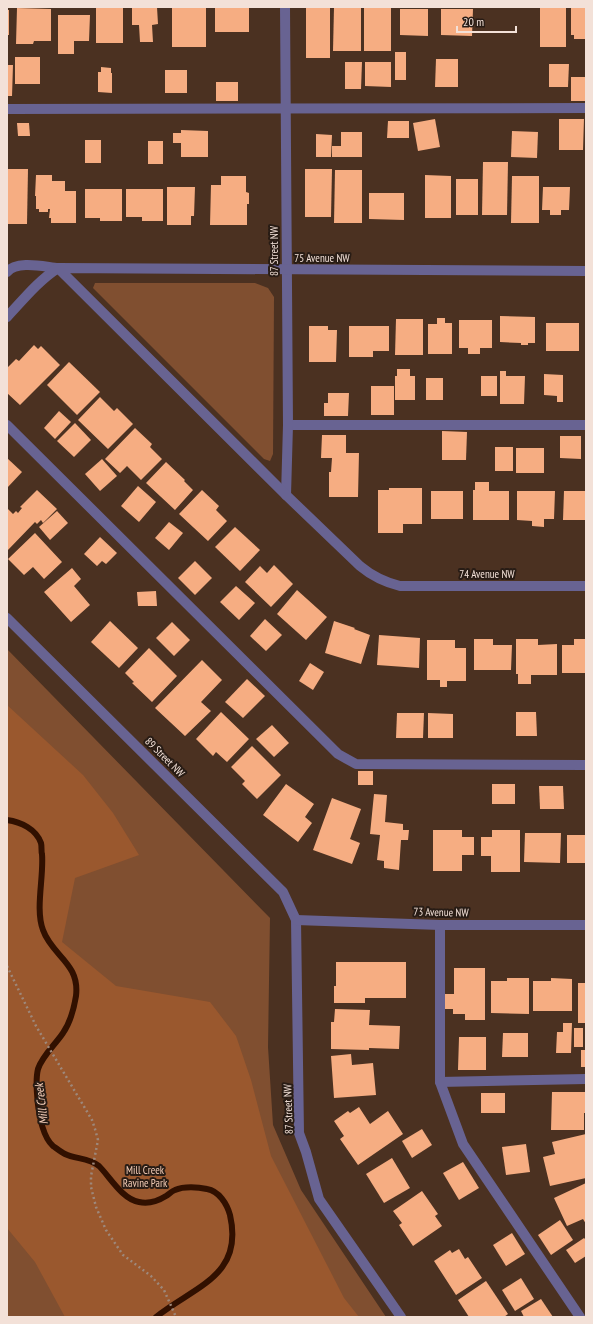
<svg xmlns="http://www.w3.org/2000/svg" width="593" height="1324" font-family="'PT Sans Narrow',sans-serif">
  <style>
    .green { fill: #804f30 }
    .forest { fill: #9a582e }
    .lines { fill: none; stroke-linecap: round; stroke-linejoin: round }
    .stream { stroke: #311000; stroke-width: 6 }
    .building { fill: #f6ad82 }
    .path { stroke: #9e887b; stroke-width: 2.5; stroke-dasharray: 2 3; stroke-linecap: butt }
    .lane { stroke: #686392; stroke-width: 10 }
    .street { stroke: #686392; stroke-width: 10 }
    .labels { text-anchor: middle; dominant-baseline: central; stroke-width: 4; stroke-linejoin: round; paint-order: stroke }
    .street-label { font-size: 11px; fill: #f3e1d8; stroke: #281c15 }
    .park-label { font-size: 11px; fill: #f3ccb6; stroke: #281c15 }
    .water-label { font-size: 12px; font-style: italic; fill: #fbd4be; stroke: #281c15 }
  </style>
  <rect width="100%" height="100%" fill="#4b3121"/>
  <!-- green -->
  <g class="green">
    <polygon points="95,283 255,283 268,288 274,297 273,454 270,461 264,459 93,288"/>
    <polygon points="7,649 270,918 268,1047 273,1125 301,1190 386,1317 7,1317"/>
  </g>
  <!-- forest -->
  <polygon class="forest" points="7,705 83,775 113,813 139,855 75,878 62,942 116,986 210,1002 236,1036 251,1080 271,1156 344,1298 359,1317 65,1317 35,1262 7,1228"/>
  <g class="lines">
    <!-- stream -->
    <path class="stream" d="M7,820c14,2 29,9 34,23 1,4 0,8 1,11 2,23 -7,55 1,76 9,26 37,33 33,66 -2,12 -6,27 -13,37 -8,12 -21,23 -25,36 -3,12 -1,25 0,36 2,13 5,32 15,41 3,2 8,6 12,8 10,5 25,4 34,12 11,11 23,33 40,36 9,2 19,-1 27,-6 3,-2 6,-5 9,-6 9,-4 23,-3 32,-1 12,2 20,15 23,26 14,61 -35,71 -74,102"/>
  </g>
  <!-- building -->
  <g class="building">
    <rect x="96" y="7" width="27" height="36"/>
    <polygon points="132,7 157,7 158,24 152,25 153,42 140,42 139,25 132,25"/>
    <rect x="172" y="7" width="34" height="40"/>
    <rect x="215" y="7" width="34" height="25"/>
    <polygon points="334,7 361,7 361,51 333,51"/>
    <rect x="364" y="7" width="27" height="44"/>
    <rect x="540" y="7" width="26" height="40"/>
    <polygon points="571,7 586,7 586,39 574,39 574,35 571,35"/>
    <polygon points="17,8 51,9 51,41 34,41 33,44 16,44"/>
    <rect x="306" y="8" width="24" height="50"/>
    <polygon points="400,9 428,9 428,36 400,35"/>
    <polygon points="441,9 473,9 472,36 441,35"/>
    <rect x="7" y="10" width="2" height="25"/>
    <polygon points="58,15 90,15 89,41 74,41 74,54 58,54"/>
    <rect x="395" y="52" width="11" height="28"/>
    <rect x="15" y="57" width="25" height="27"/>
    <polygon points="436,59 458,59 458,87 435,87"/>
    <polygon points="345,62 362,62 361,89 345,89"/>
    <polygon points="365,62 391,62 391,87 365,86"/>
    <polygon points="549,64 569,64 568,87 549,87"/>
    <polygon points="7,65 13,65 12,96 7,96"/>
    <polygon points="101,67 111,68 111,73 112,73 112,93 98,92 98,72 101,72"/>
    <rect x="165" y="70" width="22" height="23"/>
    <rect x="571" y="77" width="15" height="24"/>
    <rect x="216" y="82" width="22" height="19"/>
    <polygon points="435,119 440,147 418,151 413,123"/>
    <polygon points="559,119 584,119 583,150 559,150"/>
    <polygon points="388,121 409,121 409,138 387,138"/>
    <polygon points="17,123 29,123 30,136 18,136"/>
    <polygon points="181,130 208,131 208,157 181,157 181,143 173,143 173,133 181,133"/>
    <polygon points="512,131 538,132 537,158 511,157"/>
    <polygon points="341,132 362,132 362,157 332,157 332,146 341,146"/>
    <polygon points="316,134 332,135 331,157 316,157"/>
    <rect x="85" y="140" width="16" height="23"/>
    <rect x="148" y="141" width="15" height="23"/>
    <polygon points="483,162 508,162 507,215 482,215"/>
    <polygon points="7,169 28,169 27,224 7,224"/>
    <polygon points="305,169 332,169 331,217 305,217"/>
    <polygon points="335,170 362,170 362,223 334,223"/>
    <polygon points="36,175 52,175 52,181 65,181 65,191 76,191 76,223 51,223 51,218 49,218 50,209 48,209 48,212 39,212 39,209 36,209 36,196 35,196"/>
    <polygon points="425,175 451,176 451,218 425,218"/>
    <polygon points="221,176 246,176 246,192 249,193 249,204 247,204 247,225 210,225 211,185 221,185"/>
    <polygon points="512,176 539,176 539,223 511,223"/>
    <rect x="456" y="179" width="22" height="36"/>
    <polygon points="167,187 195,187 194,216 191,216 191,225 167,225"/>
    <polygon points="543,187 570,187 569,210 561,210 561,215 550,215 550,210 542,210"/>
    <polygon points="85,189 122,189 122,221 100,221 100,218 85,218"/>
    <polygon points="126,189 163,189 163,221 142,221 142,217 126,217"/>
    <polygon points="369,193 404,193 404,220 369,219"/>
    <polygon points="500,316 535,317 535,343 528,343 528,345 521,345 521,343 500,342"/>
    <polygon points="437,318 445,318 445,323 452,323 452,354 428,354 428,324 437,324"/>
    <polygon points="396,319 423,319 423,355 395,355"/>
    <polygon points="459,320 492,320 492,348 480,348 480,354 468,354 468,348 459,348"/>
    <rect x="546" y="323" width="33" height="28"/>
    <polygon points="309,326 328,326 328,330 337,330 336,362 309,362"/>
    <polygon points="349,326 389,326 389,351 373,351 373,357 349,357"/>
    <polygon points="34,345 38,349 41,346 60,365 20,405 7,393 7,368 16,359 19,361"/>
    <polygon points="69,362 100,392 77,415 47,385"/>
    <polygon points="397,369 410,369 410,376 415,376 415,400 395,400 395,376 397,376"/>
    <polygon points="500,371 506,371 506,376 525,376 524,404 500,404"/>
    <polygon points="544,374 563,375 563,402 557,402 557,396 544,395"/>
    <rect x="481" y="376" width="16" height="20"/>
    <rect x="426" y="378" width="17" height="22"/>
    <rect x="371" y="386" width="23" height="29"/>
    <polygon points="328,393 349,393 348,416 324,416 324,403 328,403"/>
    <polygon points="100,397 114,411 117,408 133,424 108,449 78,420"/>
    <polygon points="59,411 71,422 55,439 44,428"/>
    <polygon points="75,423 91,440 74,457 57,441"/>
    <polygon points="135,428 152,444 150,447 162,459 141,480 127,466 120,473 105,459"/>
    <polygon points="442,431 467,432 466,460 442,460"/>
    <polygon points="322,435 346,435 346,453 359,453 358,497 329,497 329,472 331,472 332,458 321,458"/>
    <polygon points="560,436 581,436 581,459 560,458"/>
    <rect x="495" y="447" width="18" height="24"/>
    <rect x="516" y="448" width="28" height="25"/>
    <polygon points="7,458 22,472 7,488"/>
    <polygon points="102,459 117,476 100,491 85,474"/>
    <polygon points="166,462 185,480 184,481 193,490 175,510 146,483"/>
    <polygon points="475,482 489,482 489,491 509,491 509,520 473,520 473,490 475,490"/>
    <polygon points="138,486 156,502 139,522 121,506"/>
    <polygon points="389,488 422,488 422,524 403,524 403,533 378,533 378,490 389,490"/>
    <polygon points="37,490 57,509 43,523 41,520 37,524 35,522 7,551 7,508 13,514 16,511 18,513 22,508 20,507"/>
    <polygon points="202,490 219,506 216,510 227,521 208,541 179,514"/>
    <rect x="431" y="491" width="32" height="28"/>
    <polygon points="517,491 555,491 554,519 544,519 544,527 532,526 532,521 517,520"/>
    <polygon points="564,491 586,491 586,520 563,520"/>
    <polygon points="57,511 68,523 50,540 39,527"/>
    <polygon points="169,522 183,533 169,550 155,538"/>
    <polygon points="235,527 260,550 240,571 215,547"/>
    <polygon points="35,533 62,562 44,579 33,567 24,575 8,559"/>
    <polygon points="100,537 117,553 106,564 102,561 97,566 84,554"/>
    <polygon points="195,561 212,578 195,595 178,578"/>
    <polygon points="274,565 293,584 271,607 245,582 260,566 267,573"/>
    <polygon points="72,568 81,579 74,586 90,605 71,622 44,592"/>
    <polygon points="236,586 255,603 239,620 220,602"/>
    <polygon points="297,590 327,617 306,640 277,614"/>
    <polygon points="156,591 157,606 138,606 137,592"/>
    <polygon points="265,619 282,635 266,651 250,636"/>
    <polygon points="110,621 138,648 119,668 91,642"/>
    <polygon points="334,621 355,628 354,629 370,635 361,664 325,653"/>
    <polygon points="172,622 190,640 174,656 156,638"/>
    <polygon points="379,635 420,638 419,668 377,665"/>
    <polygon points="474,639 493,639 493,645 512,645 511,670 474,670"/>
    <polygon points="516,639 538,639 538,645 557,644 557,675 531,675 531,684 518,684 518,674 516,674"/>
    <polygon points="574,639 586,639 586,673 562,673 562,645 574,645"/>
    <polygon points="427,640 455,640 455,648 466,648 466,681 447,681 447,687 440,687 440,680 427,680"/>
    <polygon points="149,648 177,676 152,702 132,683 134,682 125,673"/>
    <polygon points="202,660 222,680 201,702 211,711 185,736 155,708"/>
    <polygon points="310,663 324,672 313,690 299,681"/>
    <polygon points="247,679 265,696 243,718 225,702"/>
    <polygon points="221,712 249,739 227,762 216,752 213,756 196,739"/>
    <polygon points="516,712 536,712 537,736 516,736"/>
    <polygon points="397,713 424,713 423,738 396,738"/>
    <polygon points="428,713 453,714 453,738 428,738"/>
    <polygon points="272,725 289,743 274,757 256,739"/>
    <polygon points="252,746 281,775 257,799 242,784 245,781 231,767"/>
    <rect x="358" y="771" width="15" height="14"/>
    <polygon points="286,784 314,804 305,817 312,823 298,842 263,815"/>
    <rect x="492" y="784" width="23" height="20"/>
    <polygon points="539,786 563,786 564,809 540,809"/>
    <polygon points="374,794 387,795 385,822 403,824 403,830 409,830 408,840 401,840 399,870 384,868 384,861 377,860 380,835 370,834"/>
    <polygon points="332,798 361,809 350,839 360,843 352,864 313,850"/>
    <polygon points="433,830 462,830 462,837 474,837 474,855 462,855 462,871 433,871"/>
    <polygon points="492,830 520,830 520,872 491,872 491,856 481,856 481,837 492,837"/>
    <polygon points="525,833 561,833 560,863 524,862"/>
    <rect x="567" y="835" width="19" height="28"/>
    <polygon points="336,962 406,962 406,998 365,998 365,1003 334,1003 334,986 336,986"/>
    <polygon points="454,968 485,968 485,1020 465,1020 465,1014 453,1014 453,1009 445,1009 445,994 454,994"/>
    <polygon points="507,978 529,978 529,1014 491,1013 491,981 507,981"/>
    <polygon points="551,978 572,979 572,1011 533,1011 533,981 551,981"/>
    <rect x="578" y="983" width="8" height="40"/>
    <polygon points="335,1009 370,1010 369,1025 400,1026 399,1049 369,1048 369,1050 331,1049 331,1022 334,1022"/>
    <polygon points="563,1023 572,1023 571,1053 556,1053 557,1032 563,1032"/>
    <rect x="574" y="1028" width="9" height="19"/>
    <polygon points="503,1033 528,1033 528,1057 502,1057"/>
    <polygon points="459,1037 486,1037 486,1070 458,1070"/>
    <rect x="581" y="1050" width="5" height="17"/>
    <polygon points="351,1054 352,1065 373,1063 376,1095 334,1098 331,1056"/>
    <polygon points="552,1092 586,1092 586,1113 584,1113 584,1130 551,1130"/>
    <rect x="481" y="1093" width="24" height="20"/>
    <polygon points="359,1107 370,1124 388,1111 403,1134 358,1165 340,1139 344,1136 334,1121 348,1111 350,1113"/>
    <polygon points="422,1129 432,1145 412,1158 402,1141"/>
    <polygon points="586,1134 586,1178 550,1186 543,1157 555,1154 552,1142"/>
    <polygon points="526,1144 530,1172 506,1175 502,1147"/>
    <polygon points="392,1158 410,1188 384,1203 366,1174"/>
    <polygon points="463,1162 479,1188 459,1200 443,1173"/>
    <polygon points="586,1183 586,1224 583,1219 567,1226 554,1198"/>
    <polygon points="422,1191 438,1214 435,1216 442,1226 413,1246 399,1225 402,1223 393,1211"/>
    <polygon points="560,1220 573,1240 551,1255 538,1235"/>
    <polygon points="512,1233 525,1254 506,1266 493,1245"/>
    <polygon points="584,1238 586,1240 586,1256 575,1263 566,1250"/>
    <polygon points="459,1249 465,1259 468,1257 482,1278 456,1295 434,1261 450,1250 452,1253"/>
    <polygon points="521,1278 534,1299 515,1311 502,1290"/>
    <polygon points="486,1281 508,1314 504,1317 469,1317 458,1300"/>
    <polygon points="541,1299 553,1317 524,1317 521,1311"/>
  </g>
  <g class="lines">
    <!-- path -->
    <polyline class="path" points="7,966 36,1026 92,1120 95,1129 98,1140 91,1176 91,1187 96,1207 106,1230 123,1255 151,1276 164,1290 176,1317"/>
    <!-- lane -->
    <g class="lane">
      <polyline points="7,109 586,108"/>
      <polyline points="7,425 338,754 356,764 586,765"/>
      <polyline points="288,425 586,425"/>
      <polyline points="440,925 440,1082 463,1144 580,1317"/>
      <polyline points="440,1082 586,1079"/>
    </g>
    <!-- street -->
    <g class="street">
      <polyline points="285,7 288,425 286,495"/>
      <path d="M7,272c10,-12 38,-5 51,-4l228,227 74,71c12,10 24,16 40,20h186"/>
      <path d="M7,317c16,-17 31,-36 51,-49l528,3"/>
      <polyline points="7,618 283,892 296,920 299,1133 306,1152 319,1199 401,1317"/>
      <polyline points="296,920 440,925 586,925"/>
    </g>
  </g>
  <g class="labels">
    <!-- street labels -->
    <g class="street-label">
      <text transform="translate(274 251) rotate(-90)">87 Street NW</text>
      <text x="322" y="258">75 Avenue NW</text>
      <text x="487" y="574">74 Avenue NW</text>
      <text transform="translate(165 757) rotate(45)">89 Street NW</text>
      <text transform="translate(441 912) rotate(1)">73 Avenue NW</text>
      <text transform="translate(288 1109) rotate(-92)">87 Street NW</text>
    </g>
    <!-- park labels -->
    <g class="park-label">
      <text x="145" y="1170">Mill Creek<tspan x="145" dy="13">Ravine Park</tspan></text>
    </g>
    <!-- water labels -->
    <g class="water-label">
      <text transform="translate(41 1104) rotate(-97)">Mill Creek</text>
    </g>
  </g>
  <!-- border -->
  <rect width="593" height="1324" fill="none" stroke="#f3e1d8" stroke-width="16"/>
  <!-- scale -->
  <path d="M457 26v6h59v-6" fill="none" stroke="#f3e1d8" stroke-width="2"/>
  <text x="463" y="26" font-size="12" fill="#f3e1d8" stroke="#281c15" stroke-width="3" paint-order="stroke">20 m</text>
</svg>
